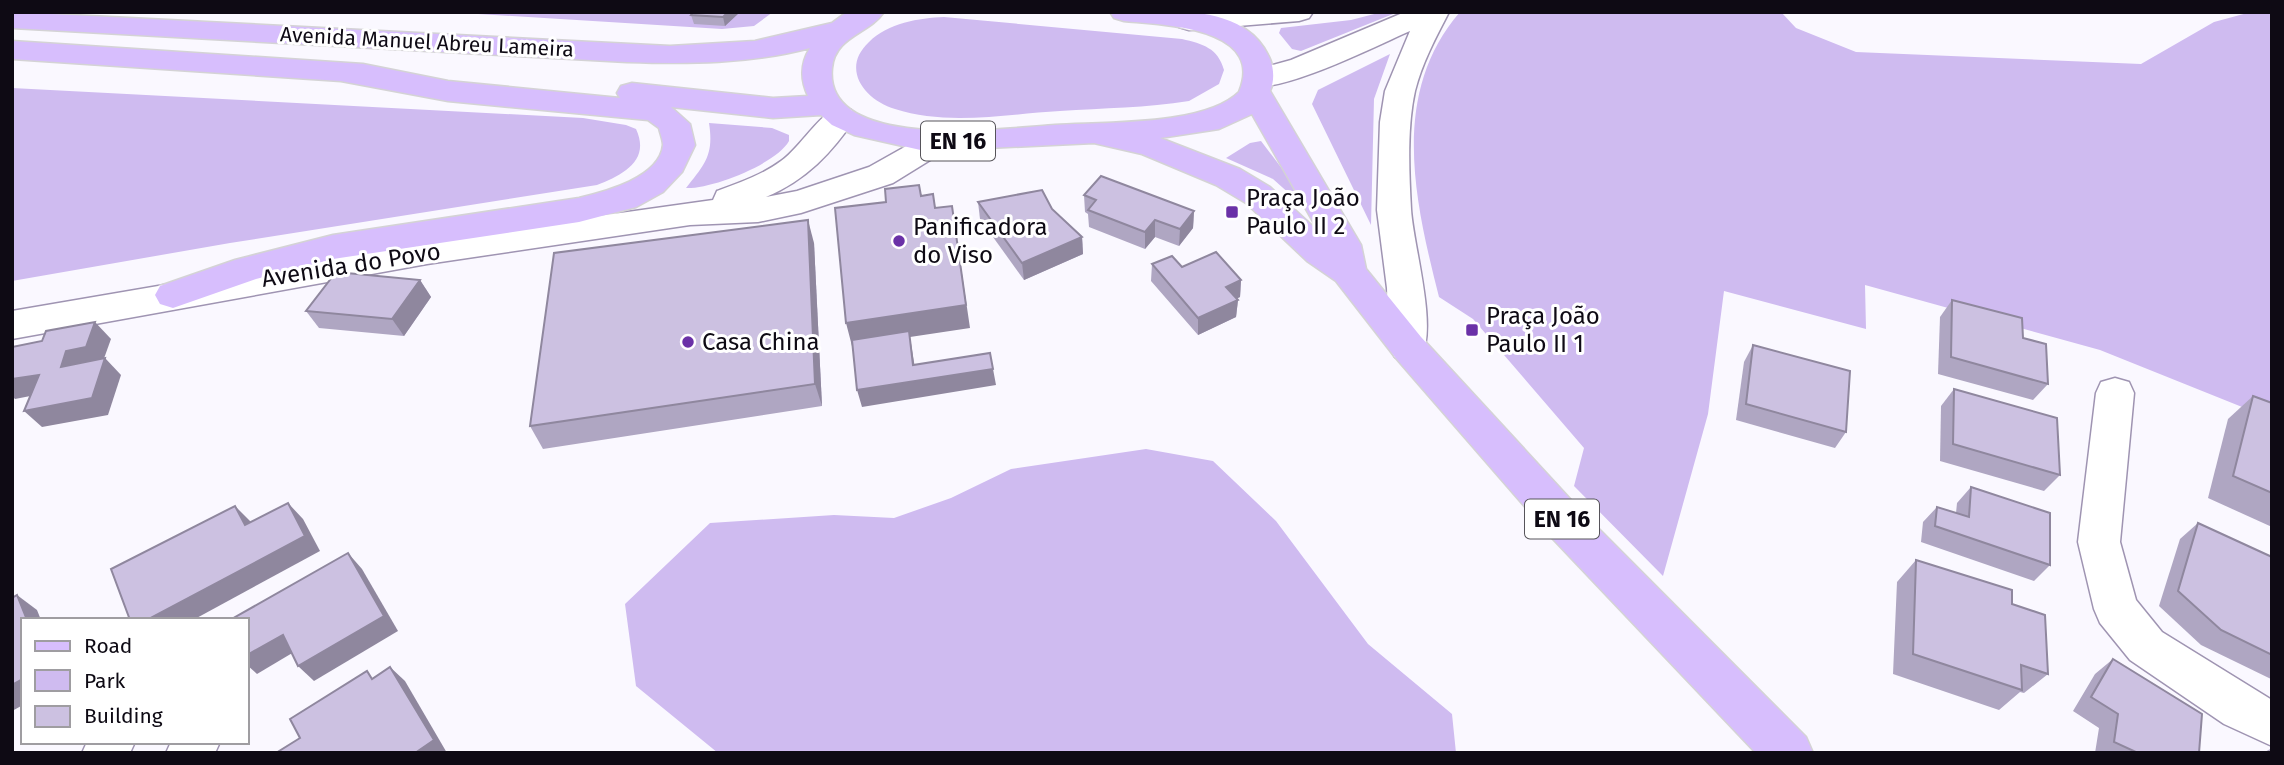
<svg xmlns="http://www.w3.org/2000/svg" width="2284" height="765" font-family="'Fira Sans',sans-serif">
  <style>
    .green { fill: #cfbbf0 }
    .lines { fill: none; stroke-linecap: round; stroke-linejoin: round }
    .minor-casing { stroke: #9f94b2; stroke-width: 3 }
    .major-casing { stroke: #d4d3d5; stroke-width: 3 }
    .minor { fill: #fff; fill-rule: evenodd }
    .major { fill: #d7befd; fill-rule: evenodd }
    .wall { fill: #afa6c2 }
    .shaded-wall { fill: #8f879e }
    .building { fill: #ccc1e1; stroke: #8f879e; stroke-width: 2 }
    .poi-dot { fill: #6a31a7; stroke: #fff; stroke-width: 2.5 }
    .labels { text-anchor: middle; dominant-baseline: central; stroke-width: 6; stroke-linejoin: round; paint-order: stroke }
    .far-street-label { font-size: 21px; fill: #0e0a14; stroke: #fff }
    .shield { fill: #fff; stroke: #56545a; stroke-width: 2 }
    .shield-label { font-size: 23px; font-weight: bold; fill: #0e0a14 }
    .poi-label { font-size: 24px; fill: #0e0a14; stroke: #fff; text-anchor: start }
    .street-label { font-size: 24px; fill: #0e0a14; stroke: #fff }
  </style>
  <rect width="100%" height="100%" fill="#faf8ff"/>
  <!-- green -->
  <g class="green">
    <polygon points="446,12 773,12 754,26 722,29"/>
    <polygon points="1382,12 1398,12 1301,51 1292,49 1279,33 1281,28 1351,20"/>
    <path d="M1460,12h321l15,16 60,24 285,12 73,-42 37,-10h21v407l-172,-69 -235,-65 1,44 -142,-38 -16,123 -45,162 -89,-90 10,-38 -111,-129 -34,-22c-24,-95 -50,-203 21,-285z"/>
    <path d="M944,17l238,22c21,5 36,9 42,31l-5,14 -30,17c-42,7 -86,7 -129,10 -53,3 -113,15 -165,-2 -30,-9 -55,-40 -26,-67 19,-19 50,-24 75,-25z"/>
    <polygon points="1390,54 1374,99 1371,225 1312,104 1318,90"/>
    <path d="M12,88l571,30 43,7 10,4c15,32 -14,46 -39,56l-367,58 -218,38z"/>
    <path d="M709,123l63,5 17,7v6c-13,23 -77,48 -103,47 19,-24 28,-33 23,-65z"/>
    <polygon points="1261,141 1299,191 1292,196 1273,179 1226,158 1250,143"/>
    <polygon points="1146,449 1213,461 1276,521 1368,644 1452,714 1456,753 718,753 636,686 625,604 710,523 834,515 894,518 951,498 1011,469"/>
  </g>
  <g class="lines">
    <defs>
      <g id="minor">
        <polygon points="1189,12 1313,12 1309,18 1299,21 1189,30 1179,27 1174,21 1179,15"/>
        <path d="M1405,12h44c-13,25 -27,51 -34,79 -8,36 -6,81 -4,118 2,36 27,118 10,148l-13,4 -13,-4 -6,-10 -2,-59 -10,-78 3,-88 5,-31 25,-60c-34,15 -129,63 -162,55l-4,-7 4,-7 43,-12z"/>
        <path d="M840,107l11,3 5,7c-24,36 -50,63 -90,80l31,-6 72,-24 57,-32 11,-3 11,3 5,7 -5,7 -55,34 -92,30 -43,9 -68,3 -263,39 -415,75v-28l415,-71 286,-40 4,-9c22,-8 45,-16 64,-30 20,-14 38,-48 59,-54z"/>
        <polygon points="2115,378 2129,382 2134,393 2120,542 2136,600 2162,632 2272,700 2272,746 2224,724 2130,660 2100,623 2094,609 2078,542 2096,393 2101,382"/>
        <polygon points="87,742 135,742 130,753 82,753"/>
        <polygon points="171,742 220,742 215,753 166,753"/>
      </g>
      <path id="major" d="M12,12l658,34 85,-5 77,-18 15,-11h37c-15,22 -49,24 -52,56 -9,85 175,60 223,57 48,-3 150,1 184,-33 27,-65 -76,-67 -115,-71l-10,-3 -4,-6c50,0 131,-12 158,43 6,11 7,25 2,36l91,154 5,24 55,68 162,176 223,224 7,16h-57l-203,-214 -158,-182 -59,-76 -29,-20 -61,-58 -30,-18 -74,-31 -48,-11 -169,8 -71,-16 -22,-10 -11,-10 -48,3 -102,-11 19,17 5,21 -13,27 -19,20 -27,15 -57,15 -246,37 -77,20 -83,29 -13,-4 -5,-9 5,-9 75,-26 98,-25 246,-37c25,-6 81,-20 84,-53 0,-5 -3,-12 -4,-17l-11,-8 -200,-19 -107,-20 -329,-22v-18l351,23 85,17 172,17 -3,-5 4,-7 11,-3 141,15 35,-2c-8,-17 -8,-32 2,-48 -60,16 -122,16 -183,14l-615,-34zM1252,114l67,118 -49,-45 -30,-18 -80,-31 59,-9z"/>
    </defs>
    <!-- minor casing -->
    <use href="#minor" class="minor-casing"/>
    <!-- major casing -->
    <use href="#major" class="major-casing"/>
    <!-- minor -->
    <use href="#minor" class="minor"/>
    <!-- major -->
    <use href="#major" class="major"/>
  </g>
  <!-- wall -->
  <g class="wall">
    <polygon points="693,12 740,12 725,26 694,24 691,15"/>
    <polygon points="1084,195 1194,211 1193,228 1179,246 1155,237 1145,249 1089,227 1088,214 1085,212"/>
    <polygon points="978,202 1052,209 1082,237 1083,254 1024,280 980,219"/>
    <polygon points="814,243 822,406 543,449 530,426"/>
    <polygon points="1152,264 1182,267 1241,280 1240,297 1236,299 1238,300 1236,317 1198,335 1151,281"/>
    <polygon points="420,280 431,297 404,336 319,328 306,311"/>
    <polygon points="1952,300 2023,338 2048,384 2033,400 1938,374 1940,317"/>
    <polygon points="1753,345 1846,432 1835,448 1736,420 1744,362"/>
    <polygon points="1954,389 2060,475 2044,491 1940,461 1941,406"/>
    <polygon points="2253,396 2272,403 2272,527 2208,498 2228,419"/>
    <polygon points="1971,487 2050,565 2034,581 1921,542 1923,522 1937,507 1956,513 1957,503"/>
    <polygon points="2198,523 2272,557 2272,679 2271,679 2201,645 2159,606 2180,539"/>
    <polygon points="1916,560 2012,604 2048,674 2024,693 2020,692 1999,710 1893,674 1897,582"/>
    <polygon points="2113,659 2199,753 2095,753 2099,728 2073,711 2095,674"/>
    <polygon points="2272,748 2272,753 2263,753"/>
  </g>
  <!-- shaded-wall -->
  <g class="shaded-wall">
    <polygon points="728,12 740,12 725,26 723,17"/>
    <polygon points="952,206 970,328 910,337 917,381 993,369 996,385 862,407 857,390 913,365 910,337 852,346 846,323"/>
    <polygon points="1194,211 1193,228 1179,246 1180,229"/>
    <polygon points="808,220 814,243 822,406 815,384"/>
    <polygon points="1155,220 1155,237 1145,249 1145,232"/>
    <polygon points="1082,237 1083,254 1024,280 1022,263"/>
    <polygon points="420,280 431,297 404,336 392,319"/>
    <polygon points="1241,280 1240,297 1224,304 1226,287"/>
    <polygon points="1238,300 1236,317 1198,335 1198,318"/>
    <polygon points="95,322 111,339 102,364 61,367 66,351"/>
    <polygon points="105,358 121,375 108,415 42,427 24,411"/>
    <polygon points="39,375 56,391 15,399 12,396 12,379"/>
    <polygon points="288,503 303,519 320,551 193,620 147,620"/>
    <polygon points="235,506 251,522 260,541 245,525"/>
    <polygon points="348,553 362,569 398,631 314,681 298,666"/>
    <polygon points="17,595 37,610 41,620 27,620"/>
    <polygon points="283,635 299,649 257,674 247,665 247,655"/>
    <polygon points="390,667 405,681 447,753 415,753"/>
    <polygon points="23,679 23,705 12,711 12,685"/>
  </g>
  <!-- building -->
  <g class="building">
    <polygon points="693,12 728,12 723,17 691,15"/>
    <polygon points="1101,176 1194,211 1180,229 1155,220 1145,232 1088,210 1096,200 1084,195"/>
    <polygon points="919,185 921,196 933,194 935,208 952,206 966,305 846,323 835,208 886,202 885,189"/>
    <polygon points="1042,190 1052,209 1082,237 1022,263 978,202"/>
    <polygon points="808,220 815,384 530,426 554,253"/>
    <polygon points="1216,252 1241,280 1226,287 1238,300 1198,318 1152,264 1172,256 1182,267"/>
    <polygon points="336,272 420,280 392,319 306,311"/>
    <polygon points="1952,300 2022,318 2023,338 2046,344 2048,384 1951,357"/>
    <polygon points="95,322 86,347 66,351 61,367 105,358 92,398 24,411 39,375 12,379 12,347 42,341 46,331"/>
    <polygon points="909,331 913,365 990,353 993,369 857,390 852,340"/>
    <polygon points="1753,345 1850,371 1846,432 1746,404"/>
    <polygon points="1954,389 2057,418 2060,475 1953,444"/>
    <polygon points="2253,396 2272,403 2272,493 2233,476"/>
    <polygon points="1971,487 2050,513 2050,565 1935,526 1937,507 1969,517"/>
    <polygon points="288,503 305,536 147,620 130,620 111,569 235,506 245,525"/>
    <polygon points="2198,523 2272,557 2272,655 2221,630 2178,591"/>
    <polygon points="348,553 384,616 298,666 283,635 247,655 247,620 230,620"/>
    <polygon points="1916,560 2012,590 2012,604 2045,615 2048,674 2021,665 2022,690 1913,654"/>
    <polygon points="17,595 27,620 23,620 23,679 12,685 12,598"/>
    <polygon points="2113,659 2202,714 2199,753 2138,753 2114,742 2118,714 2091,697"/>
    <polygon points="390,667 434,740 415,753 276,753 300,738 290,719 367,671 372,679"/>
  </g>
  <!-- markers -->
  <g class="poi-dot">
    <rect x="1225" y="205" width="14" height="14" rx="3.5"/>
    <circle cx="899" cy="241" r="7"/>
    <rect x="1465" y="323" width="14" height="14" rx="3.5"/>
    <circle cx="688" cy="342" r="7"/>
  </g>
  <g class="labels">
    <!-- far-street labels -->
    <g class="far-street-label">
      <text transform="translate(427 42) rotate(3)">Avenida Manuel Abreu Lameira</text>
    </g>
    <!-- shield labels -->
    <g class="shield">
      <rect x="921" y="121.5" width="74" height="39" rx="5"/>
      <rect x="1525" y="499.5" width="74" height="39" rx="5"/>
    </g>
    <g class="shield-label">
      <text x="958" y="141">EN 16</text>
      <text x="1562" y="519">EN 16</text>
    </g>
    <!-- poi labels -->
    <g class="poi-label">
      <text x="1246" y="198">Praça João<tspan x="1246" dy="28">Paulo II 2</tspan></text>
      <text x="913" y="227">Panificadora<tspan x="913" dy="28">do Viso</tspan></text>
      <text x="1486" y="316">Praça João<tspan x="1486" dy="28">Paulo II 1</tspan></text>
      <text x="702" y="342">Casa China</text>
    </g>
    <!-- street labels -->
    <g class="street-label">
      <text transform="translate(351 265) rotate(-9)">Avenida do Povo</text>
    </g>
  </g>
  <!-- border -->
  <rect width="2284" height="765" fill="none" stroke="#0e0a14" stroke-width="28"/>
  <!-- legend -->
  <rect x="21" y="618" width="228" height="126" fill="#ffffff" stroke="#9f9da1" stroke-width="2"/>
  <rect x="35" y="641" width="35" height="10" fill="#d7befd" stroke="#9f9da1" stroke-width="2"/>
  <text x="84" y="653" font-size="21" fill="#0e0a14">Road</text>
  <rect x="35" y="670" width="35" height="21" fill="#cfbbf0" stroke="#9f9da1" stroke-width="2"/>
  <text x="84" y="688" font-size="21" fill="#0e0a14">Park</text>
  <rect x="35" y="706" width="35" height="21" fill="#ccc1e1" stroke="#9f9da1" stroke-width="2"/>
  <text x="84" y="723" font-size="21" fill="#0e0a14">Building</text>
</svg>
